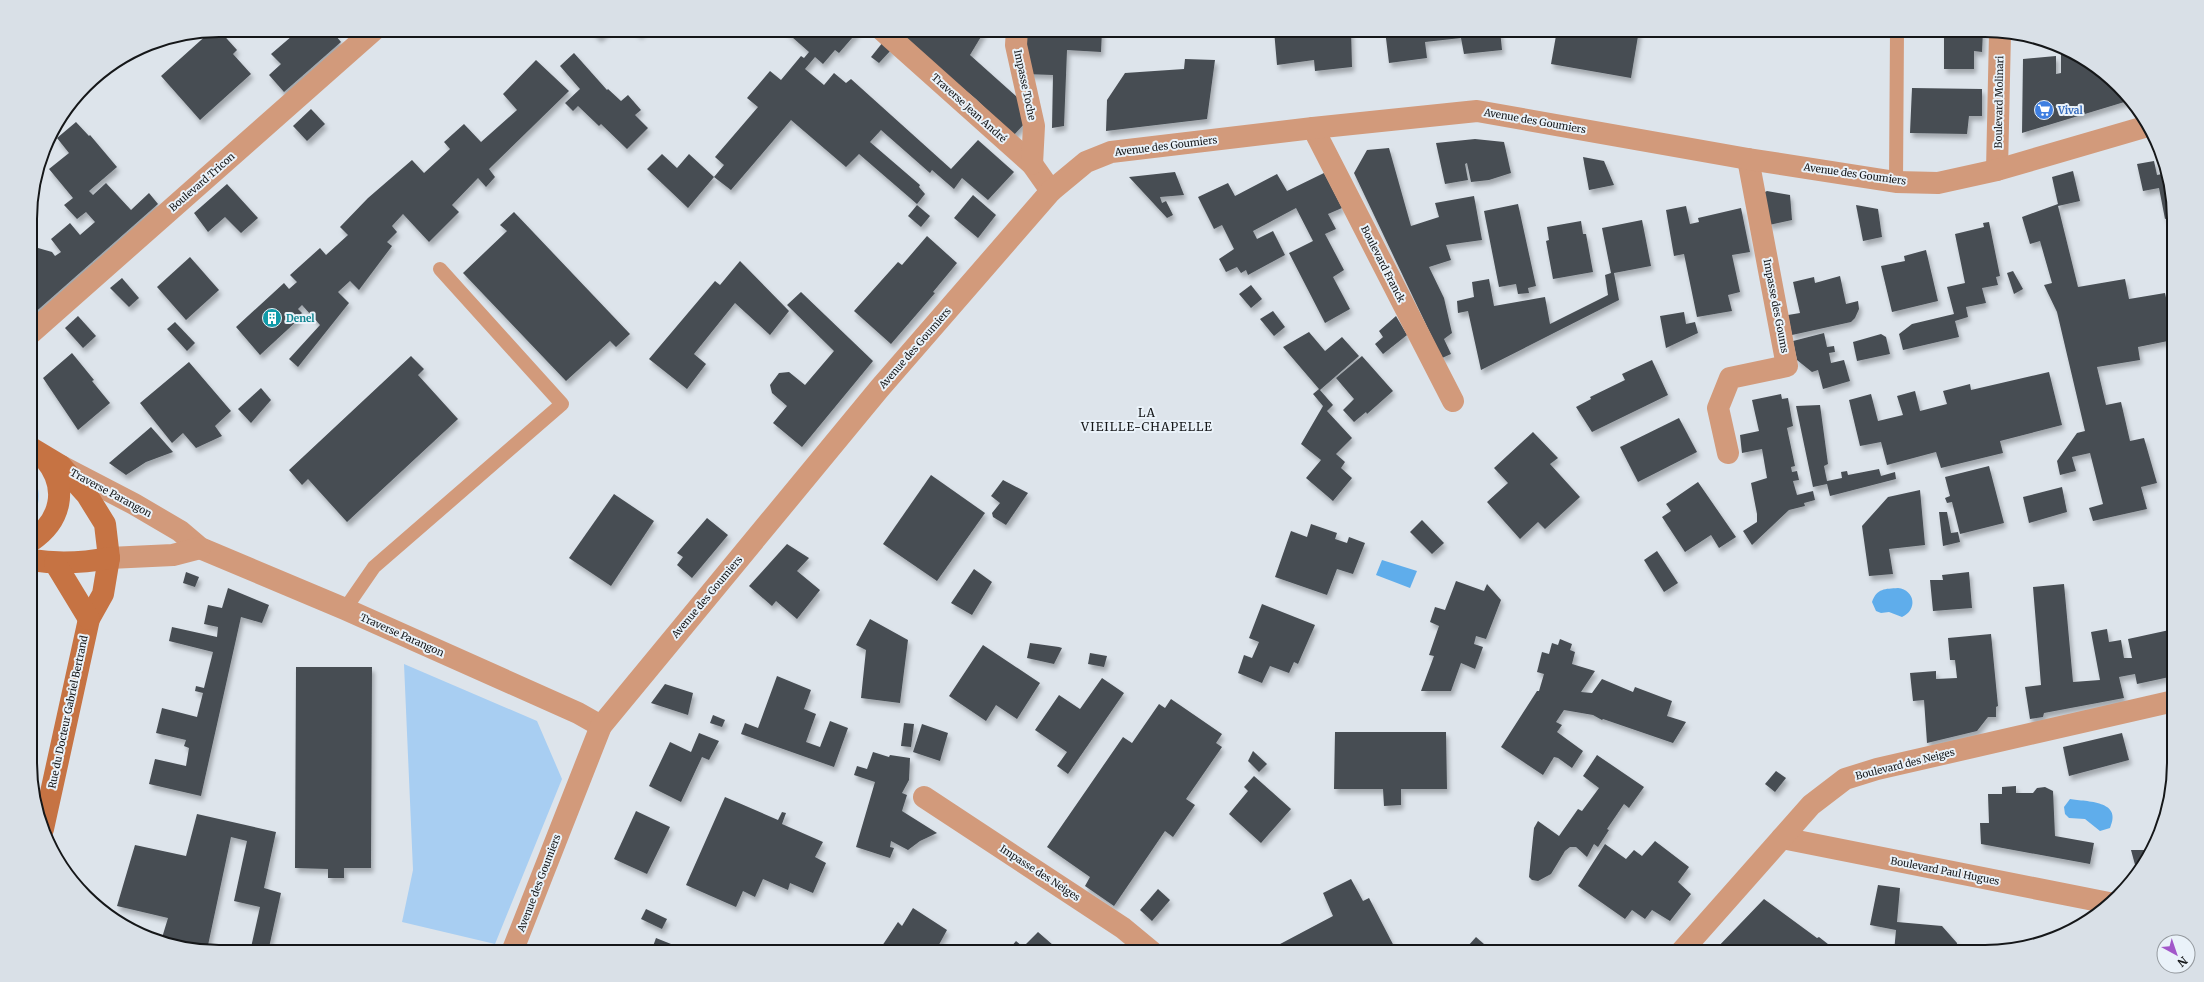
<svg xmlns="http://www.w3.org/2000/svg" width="2204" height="982" font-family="Merriweather,serif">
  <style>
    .green { fill: #a8cef2 }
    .water { fill: #5fadeb }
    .building { fill: #474d53; filter: url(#shadow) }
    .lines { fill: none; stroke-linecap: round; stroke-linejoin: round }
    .lane { stroke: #d29a7b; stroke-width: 14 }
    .street { stroke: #d29a7b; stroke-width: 22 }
    .secondary { stroke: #c67343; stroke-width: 22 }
    .labels { text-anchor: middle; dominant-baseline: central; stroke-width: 4; stroke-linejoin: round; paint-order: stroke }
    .street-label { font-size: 10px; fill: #151719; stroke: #eaf2f9 }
    .shop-label { font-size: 10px; font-weight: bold; fill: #366cbe; stroke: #eaf2f9; text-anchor: start }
    .culture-label { font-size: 10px; font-weight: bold; fill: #0d838f; stroke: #eaf2f9; text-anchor: start }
    .quarter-label { font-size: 12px; letter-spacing: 1px; fill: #151719; stroke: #eaf2f9 }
    .rim { fill: none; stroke: #151719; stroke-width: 2 }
  </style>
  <defs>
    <filter id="shadow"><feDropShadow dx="2.5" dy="4.5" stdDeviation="2" flood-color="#0004"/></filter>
  </defs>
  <rect width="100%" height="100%" fill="#dde4eb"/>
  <!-- green -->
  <g class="green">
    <path d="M31,473c10,16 11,29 0,45z"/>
    <polygon points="404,664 537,721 562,779 495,944 402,922 413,870"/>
  </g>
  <!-- water -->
  <g class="water">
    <polygon points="1382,560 1417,571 1410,588 1376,575"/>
    <path d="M1898,588c17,2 20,22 4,29l-13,-5 -8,1 -5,-2 -4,-9c5,-14 13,-13 26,-14z"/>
    <path d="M2070,799c17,3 53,1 40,29l-10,3 -15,-12 -16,-1 -4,-4 -1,-7z"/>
  </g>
  <!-- building -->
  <g class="building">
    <polygon points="219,30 237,50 233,54 251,74 200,120 161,76 210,32"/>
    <polygon points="299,30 331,30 341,42 284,92 269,75 281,64 271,54"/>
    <polygon points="591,30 608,30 599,38"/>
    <polygon points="634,30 645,30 639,35"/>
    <polygon points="784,30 859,30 839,53 835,50 823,64 815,57 805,69 824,85 834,73 846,83 851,79 951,169 978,140 1014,172 988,200 962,178 954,189 932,170 930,173 881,130 870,142 920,185 919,187 925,194 917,204 859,154 846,167 791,120 731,190 714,177 724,165 715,157 758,107 747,98 770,71 781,80 801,56 804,58 809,52"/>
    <polygon points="911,30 985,30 970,55 1017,97 1026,122 1013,136 976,99 905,41"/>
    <polygon points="1026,30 1102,30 1101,52 1067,50 1064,126 1052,128 1053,75 1025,74"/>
    <polygon points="1274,30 1351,30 1352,67 1315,71 1314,60 1277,65"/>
    <polygon points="1385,30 1500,30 1502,50 1464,54 1461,38 1425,42 1427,58 1389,63"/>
    <polygon points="1557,30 1639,30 1631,78 1551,64"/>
    <polygon points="1944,30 1983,30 1982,52 1974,51 1974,69 1944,69"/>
    <polygon points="883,42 892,49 879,63 871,57"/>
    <polygon points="2066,49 2100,69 2131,100 2022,133 2023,59 2056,56 2056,74 2061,73 2061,50"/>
    <polygon points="574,53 607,90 608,89 621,101 628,95 641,110 635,115 648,128 627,149 601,124 599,126 578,106 573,111 565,103 580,89 560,66"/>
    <polygon points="1185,59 1215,60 1207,119 1106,131 1107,100 1125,73 1184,69"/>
    <polygon points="536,60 569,91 489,169 495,177 486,187 478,178 452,205 459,212 429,242 403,214 392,226 397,232 387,242 392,246 359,290 350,281 338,292 349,303 298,367 289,359 320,325 302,305 298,309 302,313 298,317 299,319 260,355 236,327 284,283 289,289 297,282 290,275 320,248 326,255 348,235 340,227 368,198 412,160 424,173 450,149 444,142 464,124 481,142 517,110 503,94"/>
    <polygon points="1912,88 1982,89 1982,116 1969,116 1967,134 1910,133"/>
    <polygon points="311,109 325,124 307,141 293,126"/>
    <polygon points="76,122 89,136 90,135 117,167 89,191 93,195 106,183 131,210 149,193 158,204 31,316 31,246 52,252 55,256 61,252 51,239 70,223 80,235 95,222 86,212 77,219 64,205 73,198 49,169 69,153 57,138"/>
    <polygon points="1475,139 1504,142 1511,173 1489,180 1471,182 1467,163 1465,164 1468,180 1445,184 1436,143"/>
    <polygon points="1389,148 1411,226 1439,217 1435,203 1474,196 1482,240 1446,245 1451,260 1429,267 1444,298 1452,333 1444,339 1451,354 1442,358 1354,173 1367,150"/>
    <polygon points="662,154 677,168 689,154 714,177 688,208 647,169"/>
    <polygon points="1583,157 1604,161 1614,185 1589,190"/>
    <polygon points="2154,161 2157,175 2167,173 2172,194 2172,217 2165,219 2159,188 2143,191 2137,164"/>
    <polygon points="2073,171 2080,201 2058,206 2078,287 2125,279 2129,299 2165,293 2169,312 2173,311 2173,322 2171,323 2173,340 2138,347 2140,360 2097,367 2106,405 2121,402 2130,441 2144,438 2157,483 2141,487 2147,509 2093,521 2089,508 2103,504 2090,453 2072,457 2076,471 2060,475 2057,461 2077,433 2085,431 2057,312 2044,285 2052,283 2040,241 2030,244 2022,217 2058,204 2052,177"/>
    <polygon points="1175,172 1184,195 1160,197 1162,203 1166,201 1173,215 1167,218 1129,177"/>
    <polygon points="1324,173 1342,208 1328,214 1336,229 1325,234 1344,270 1333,277 1350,309 1325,323 1289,253 1313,241 1296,208 1253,231 1257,239 1273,231 1285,255 1248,275 1246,270 1241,273 1237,267 1226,272 1219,259 1234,249 1222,225 1214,229 1198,197 1228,183 1235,196 1277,174 1287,191"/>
    <polygon points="227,184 258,218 241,233 225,217 208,232 194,213"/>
    <polygon points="1767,191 1790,195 1792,220 1769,225 1763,193"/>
    <polygon points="973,195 996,215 978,238 954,218"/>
    <polygon points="1518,204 1536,286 1528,288 1529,293 1518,294 1516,284 1499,287 1484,211"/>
    <polygon points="917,205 930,216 921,227 908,216"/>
    <polygon points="1856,205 1878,209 1882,237 1863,241"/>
    <polygon points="1686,206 1690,224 1699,222 1698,218 1741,208 1750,252 1732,255 1740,292 1728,295 1732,311 1697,317 1684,254 1674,256 1666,210"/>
    <polygon points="514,212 630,334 616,347 610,341 566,381 463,273 507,231 500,225"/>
    <polygon points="1642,220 1651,266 1614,273 1619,300 1481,370 1468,311 1458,313 1457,301 1474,297 1472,282 1489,279 1494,306 1545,297 1550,324 1608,295 1605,275 1611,273 1602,228"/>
    <polygon points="1581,221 1583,234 1586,234 1593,272 1553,279 1546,241 1549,240 1547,227"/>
    <polygon points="1989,222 2000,276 1996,277 1998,285 1982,288 1986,303 1966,307 1968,317 1955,321 1959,337 1903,350 1899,334 1912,324 1954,314 1947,287 1965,283 1955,234 1984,227 1983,223"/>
    <polygon points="927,236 957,263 933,292 935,293 891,344 854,311 898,262 902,265"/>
    <polygon points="1926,250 1938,301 1892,312 1881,266 1905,261 1904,256"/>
    <polygon points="190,257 219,290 186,320 157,287"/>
    <polygon points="740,261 789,311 770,335 735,303 694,354 706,364 687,389 649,359 715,281 720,285"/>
    <polygon points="2013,271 2023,289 2014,294 2007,273"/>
    <polygon points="1840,276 1846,304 1858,301 1859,309 1855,318 1851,322 1792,335 1788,315 1800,313 1793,282 1814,277 1815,283"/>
    <polygon points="122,278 139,298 129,307 110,288"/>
    <polygon points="1251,285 1262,299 1251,308 1239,294"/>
    <polygon points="801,292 873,361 802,447 773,423 787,406 772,393 770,385 779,373 789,372 805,385 834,351 787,305"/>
    <polygon points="1273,311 1285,327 1274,336 1260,319"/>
    <polygon points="1684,312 1686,324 1695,322 1698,333 1666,348 1660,316"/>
    <polygon points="78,316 96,336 83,348 65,328"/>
    <polygon points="1396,316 1407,335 1383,354 1375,344 1383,337 1379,331"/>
    <polygon points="175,322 195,343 187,351 167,329"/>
    <polygon points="1309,332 1325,351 1342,337 1359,356 1320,390 1333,405 1327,411 1352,438 1336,454 1345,462 1341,468 1352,478 1333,501 1306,478 1321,460 1301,444 1323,406 1313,394 1319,389 1283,347"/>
    <polygon points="1824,333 1827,347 1834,346 1835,352 1829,353 1831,363 1844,360 1850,381 1823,389 1818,370 1812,372 1797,360 1793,341"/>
    <polygon points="1881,334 1886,337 1890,354 1857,361 1853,342"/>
    <polygon points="72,353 94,380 92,381 110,403 78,430 43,378"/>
    <polygon points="411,356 424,369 418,375 458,419 347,522 308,479 302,485 289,470"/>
    <polygon points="1362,356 1393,391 1367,414 1366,412 1354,422 1343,410 1354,399 1336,378"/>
    <polygon points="1652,360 1668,395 1592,432 1576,407 1591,399 1590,397 1625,380 1622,374"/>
    <polygon points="189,362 231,411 215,426 222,436 196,448 183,433 172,443 140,403"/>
    <polygon points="2049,372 2062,425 2000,441 2003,453 1941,468 1936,452 1887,465 1881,442 1860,446 1849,400 1871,394 1878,421 1903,415 1897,396 1915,391 1920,411 1947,404 1943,391 1970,384 1971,390"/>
    <polygon points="261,388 271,400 251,423 238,409"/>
    <polygon points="1781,394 1782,399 1788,398 1793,426 1787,428 1795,466 1791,467 1792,472 1797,471 1799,480 1793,481 1797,495 1813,491 1815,500 1804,503 1805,506 1789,510 1752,545 1743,531 1757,522 1757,514 1751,483 1767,478 1762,449 1742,453 1740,435 1759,431 1752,400"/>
    <polygon points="1820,405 1828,464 1824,466 1827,481 1842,478 1841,472 1847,471 1848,475 1879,469 1881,476 1895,472 1896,479 1830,496 1827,484 1813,487 1796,406"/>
    <polygon points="1679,418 1697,452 1638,482 1620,447"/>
    <polygon points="151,427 173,452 146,462 126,475 109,463"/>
    <polygon points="1533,432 1558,458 1550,464 1580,497 1545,529 1538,522 1520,539 1487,502 1508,483 1494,468"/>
    <polygon points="1989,466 2004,523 1960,534 1952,502 1947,503 1945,498 1950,496 1945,477"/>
    <polygon points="931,475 985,513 937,581 883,544"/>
    <polygon points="1003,480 1028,493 1006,525 993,517 992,513 1000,503 991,496"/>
    <polygon points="1698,482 1736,537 1719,548 1711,535 1685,552 1662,517 1671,511 1666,504"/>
    <polygon points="2062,487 2067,512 2029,523 2023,497"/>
    <polygon points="1920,490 1925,545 1889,549 1893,574 1869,576 1862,526 1888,497"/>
    <polygon points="614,494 654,521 611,586 569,558"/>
    <polygon points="1939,512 1947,512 1951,533 1958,532 1960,542 1943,546"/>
    <polygon points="707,518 728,535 692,578 677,565 683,557 677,553"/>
    <polygon points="1422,520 1444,543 1432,554 1410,532"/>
    <polygon points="1311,524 1337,533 1335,539 1347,543 1349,537 1365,543 1353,574 1337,569 1327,595 1275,577 1291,531 1307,537"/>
    <polygon points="787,544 809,558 797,571 820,590 797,619 776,601 772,606 749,586"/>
    <polygon points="1657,551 1678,583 1664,592 1644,560"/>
    <polygon points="974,569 992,582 972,615 951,603"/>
    <polygon points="186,572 199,577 195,587 183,583"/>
    <polygon points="1969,572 1972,608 1933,611 1930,580 1943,580 1942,575"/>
    <polygon points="1456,581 1484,591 1487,584 1501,600 1486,639 1476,636 1474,644 1483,647 1475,669 1461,663 1451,691 1421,691 1434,656 1429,655 1439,626 1430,622 1435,607 1445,610"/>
    <polygon points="2064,584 2073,682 2100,680 2091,632 2107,629 2109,642 2121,640 2124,658 2132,658 2128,639 2174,629 2174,657 2172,657 2174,676 2137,684 2135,674 2119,677 2124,698 2044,713 2043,717 2030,719 2025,687 2041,685 2033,587"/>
    <polygon points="228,588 269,605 262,623 241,617 201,796 149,784 155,759 186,766 189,748 184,746 186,740 156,733 162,708 197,717 203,693 195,691 196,686 204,688 213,652 169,641 172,627 217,637 218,627 204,624 208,605 222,608"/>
    <polygon points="1262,604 1315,625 1298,664 1294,662 1289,673 1270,666 1262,683 1238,673 1244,655 1252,658 1259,642 1249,638"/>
    <polygon points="870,619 908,640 900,703 861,698 866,650 856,645"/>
    <polygon points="1991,634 1998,706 1996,707 1996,717 1988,717 1977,731 1927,743 1924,700 1913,701 1910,673 1936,671 1936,679 1957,678 1955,660 1950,660 1948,638"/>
    <polygon points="1560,639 1572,644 1570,650 1575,652 1572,664 1595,671 1581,692 1592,693 1602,679 1633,692 1635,687 1672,701 1667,716 1686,722 1673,743 1603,719 1602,720 1593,715 1564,710 1556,722 1562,725 1557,732 1583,751 1572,768 1558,758 1554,757 1543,775 1501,747 1537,691 1539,691 1544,674 1537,672 1542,652 1549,654 1552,643 1558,645"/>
    <polygon points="1030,643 1059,647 1062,648 1054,664 1027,658"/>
    <polygon points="983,645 1040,683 1017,719 996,705 986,721 949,696"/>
    <polygon points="1090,653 1107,656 1104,667 1088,664"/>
    <polygon points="296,667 372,667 371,868 344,868 344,878 328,878 328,869 295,868"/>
    <polygon points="777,676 811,690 804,709 816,714 806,742 820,747 830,721 848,728 834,767 741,734 745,723 758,728"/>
    <polygon points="1102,678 1124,693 1068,774 1057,766 1067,752 1035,730 1059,695 1080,709"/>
    <polygon points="665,684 693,693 688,715 651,703"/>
    <polygon points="1171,699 1222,734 1216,743 1222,747 1186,799 1195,805 1173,837 1165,831 1114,906 1085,886 1090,877 1047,847 1123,737 1132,743 1159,704 1165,708"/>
    <polygon points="713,715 725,720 722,727 710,723"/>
    <polygon points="904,723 914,724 911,747 901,746"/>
    <polygon points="922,724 948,733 940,761 913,752"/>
    <polygon points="1335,732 1446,732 1447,789 1401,789 1401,805 1384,806 1383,789 1334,789"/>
    <polygon points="699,733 719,741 709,760 702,757 681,802 649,786 670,742 691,752"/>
    <polygon points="2122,733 2129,760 2069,776 2063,747"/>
    <polygon points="1253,751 1267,764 1259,772 1248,761"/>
    <polygon points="873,752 889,757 890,755 910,758 909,780 902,793 907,795 902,811 937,833 920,841 908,850 891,841 890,847 894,848 890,858 856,847 875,782 854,775 857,766 867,769"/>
    <polygon points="1597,755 1644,787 1629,808 1624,804 1607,829 1609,830 1598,847 1594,844 1587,857 1576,847 1570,847 1565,851 1551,874 1538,881 1532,880 1529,877 1534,828 1538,821 1559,836 1578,809 1582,811 1599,788 1583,776"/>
    <polygon points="1776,771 1786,778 1775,792 1765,784"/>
    <polygon points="1254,776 1291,809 1261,843 1229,814 1248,791 1244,787"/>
    <polygon points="2016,786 2016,793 2033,793 2037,788 2045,787 2053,791 2055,836 2094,843 2090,864 1981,844 1980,823 1989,823 1988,794 2002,794 2002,787"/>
    <polygon points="725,797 778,820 782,812 786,813 782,824 823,842 815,857 826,863 813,893 790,883 788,890 763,879 755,897 743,891 736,907 686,885"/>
    <polygon points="636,811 670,827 647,874 614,859"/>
    <polygon points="197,814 276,832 264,888 281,893 268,952 250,952 260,907 234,901 247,841 231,837 207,950 161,941 168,918 117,906 135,845 186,856"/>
    <polygon points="1655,841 1689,867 1678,882 1691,894 1670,921 1652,910 1645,919 1632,910 1625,919 1578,886 1605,844 1626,859 1634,850 1642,856"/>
    <polygon points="2131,850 2152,850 2139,872 2137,872"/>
    <polygon points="1351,879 1363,901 1369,898 1397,952 1265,952 1333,916 1323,893"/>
    <polygon points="1878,885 1900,888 1897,922 1942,926 1957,943 1956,952 1894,952 1896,930 1870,925"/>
    <polygon points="1158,889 1170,900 1152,921 1140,910"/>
    <polygon points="1764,899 1817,938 1819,937 1838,952 1713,952"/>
    <polygon points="913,908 947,930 935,952 878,952 898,922 902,926"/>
    <polygon points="646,909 667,919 662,929 641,919"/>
    <polygon points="2077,920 2087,922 2076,927"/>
    <polygon points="1038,932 1061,952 1007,952 1016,941 1023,947"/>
    <polygon points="1476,937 1493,952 1475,952 1468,946"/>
    <polygon points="656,938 691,952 651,952"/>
    <polygon points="1995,948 2009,949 1995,952"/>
  </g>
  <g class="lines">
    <!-- lane -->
    <g class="lane">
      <polyline points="1896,182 1897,30"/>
      <polyline points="345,609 374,567 562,404 440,269"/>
    </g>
    <!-- street -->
    <g class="street">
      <polyline points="882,30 1032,164 1051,191"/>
      <polyline points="1017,30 1016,45 1034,126 1032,164"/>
      <polyline points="1313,128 1453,401"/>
      <polyline points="1997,170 2000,33"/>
      <polyline points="31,333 374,30"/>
      <polyline points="1728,453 1718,408 1730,378 1787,366 1748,159"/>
      <polyline points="61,466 134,504 180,531 200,548 345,609 578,713 601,726"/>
      <polyline points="109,558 173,555 200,548"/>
      <polyline points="924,797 1123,928 1152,952"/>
      <polyline points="1782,838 2109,903"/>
      <polyline points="512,952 601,726 879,389 1051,191 1086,162 1111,152 1313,128 1477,111 1748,159 1896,182 1938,183 1997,170 2148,126"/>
      <polyline points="1681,952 1811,805 1845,779 1877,769 2174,701"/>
    </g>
    <!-- secondary -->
    <g class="secondary">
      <polyline points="31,448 61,466 87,495 105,524 109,558 103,594 89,619 43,829"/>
      <path d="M31,541c30,-20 38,-53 14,-82"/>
      <path d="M31,560c27,4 52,3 78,-2"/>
      <polyline points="55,563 89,619"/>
    </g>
  </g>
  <!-- icons -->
  <defs>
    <symbol id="supermarket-disc" viewBox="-11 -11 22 22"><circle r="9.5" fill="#3f7fe0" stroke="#eaf2f9"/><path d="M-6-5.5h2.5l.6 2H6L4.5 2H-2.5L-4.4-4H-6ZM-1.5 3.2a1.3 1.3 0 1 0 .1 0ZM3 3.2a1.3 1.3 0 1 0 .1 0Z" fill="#fff"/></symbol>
    <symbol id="building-disc" viewBox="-11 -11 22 22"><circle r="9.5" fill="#0f9aa8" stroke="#eaf2f9"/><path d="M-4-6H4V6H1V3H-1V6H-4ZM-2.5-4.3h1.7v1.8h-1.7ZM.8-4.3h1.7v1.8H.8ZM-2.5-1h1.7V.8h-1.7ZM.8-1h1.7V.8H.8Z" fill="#fff"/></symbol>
  </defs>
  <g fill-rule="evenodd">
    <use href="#supermarket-disc" x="2033" y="99" width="22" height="22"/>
    <use href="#building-disc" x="261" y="307" width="22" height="22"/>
  </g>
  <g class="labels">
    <!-- street labels -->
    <g class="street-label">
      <text transform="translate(1025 85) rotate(78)">Impasse Toche</text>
      <text transform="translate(1999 102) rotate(-89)">Boulevard Molinari</text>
      <text transform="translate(969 108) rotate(42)">Traverse Jean André</text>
      <text transform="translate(1535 121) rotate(10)">Avenue des Goumiers</text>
      <text transform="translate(1166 146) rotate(-7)">Avenue des Goumiers</text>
      <text transform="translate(1855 174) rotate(8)">Avenue des Goumiers</text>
      <text transform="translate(202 182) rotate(-41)">Boulevard Tricon</text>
      <text transform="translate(1383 264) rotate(63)">Boulevard Franck</text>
      <text transform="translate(1776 306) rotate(79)">Impasse des Goums</text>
      <text transform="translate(915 348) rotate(-49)">Avenue des Goumiers</text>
      <text transform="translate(111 493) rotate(28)">Traverse Parangon</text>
      <text transform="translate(707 597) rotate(-50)">Avenue des Goumiers</text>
      <text transform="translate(402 635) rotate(24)">Traverse Parangon</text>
      <text transform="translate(68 712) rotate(-78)">Rue du Docteur Gabriel Bertrand</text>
      <text transform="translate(1905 764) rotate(-14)">Boulevard des Neiges</text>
      <text transform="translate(1945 871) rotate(11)">Boulevard Paul Hugues</text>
      <text transform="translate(1040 873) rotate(33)">Impasse des Neiges</text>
      <text transform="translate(539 883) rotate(-69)">Avenue des Goumiers</text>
    </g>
    <!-- shop labels -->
    <g class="shop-label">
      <text x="2058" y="110">Vival</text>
    </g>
    <!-- culture labels -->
    <g class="culture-label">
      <text x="286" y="318">Denel</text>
    </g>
    <!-- quarter labels -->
    <g class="quarter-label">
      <text x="1147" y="412">LA<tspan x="1147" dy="14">VIEILLE-CHAPELLE</tspan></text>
    </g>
  </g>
  <!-- crop -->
  <path d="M0 0H2204V982H0ZM219 37H1985A182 182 0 0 1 2167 219V763A182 182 0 0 1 1985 945H219A182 182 0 0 1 37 763V219A182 182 0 0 1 219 37Z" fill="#d9e0e7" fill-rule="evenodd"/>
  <path class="rim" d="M219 37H1985A182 182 0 0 1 2167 219V763A182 182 0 0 1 1985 945H219A182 182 0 0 1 37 763V219A182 182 0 0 1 219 37Z"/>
  <!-- north arrow -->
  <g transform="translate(2176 954) rotate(140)"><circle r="19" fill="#eaf2f9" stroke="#959a9f"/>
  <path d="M0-3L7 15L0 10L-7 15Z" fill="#a257c9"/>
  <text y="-6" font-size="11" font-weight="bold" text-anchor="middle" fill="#151719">N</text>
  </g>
</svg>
